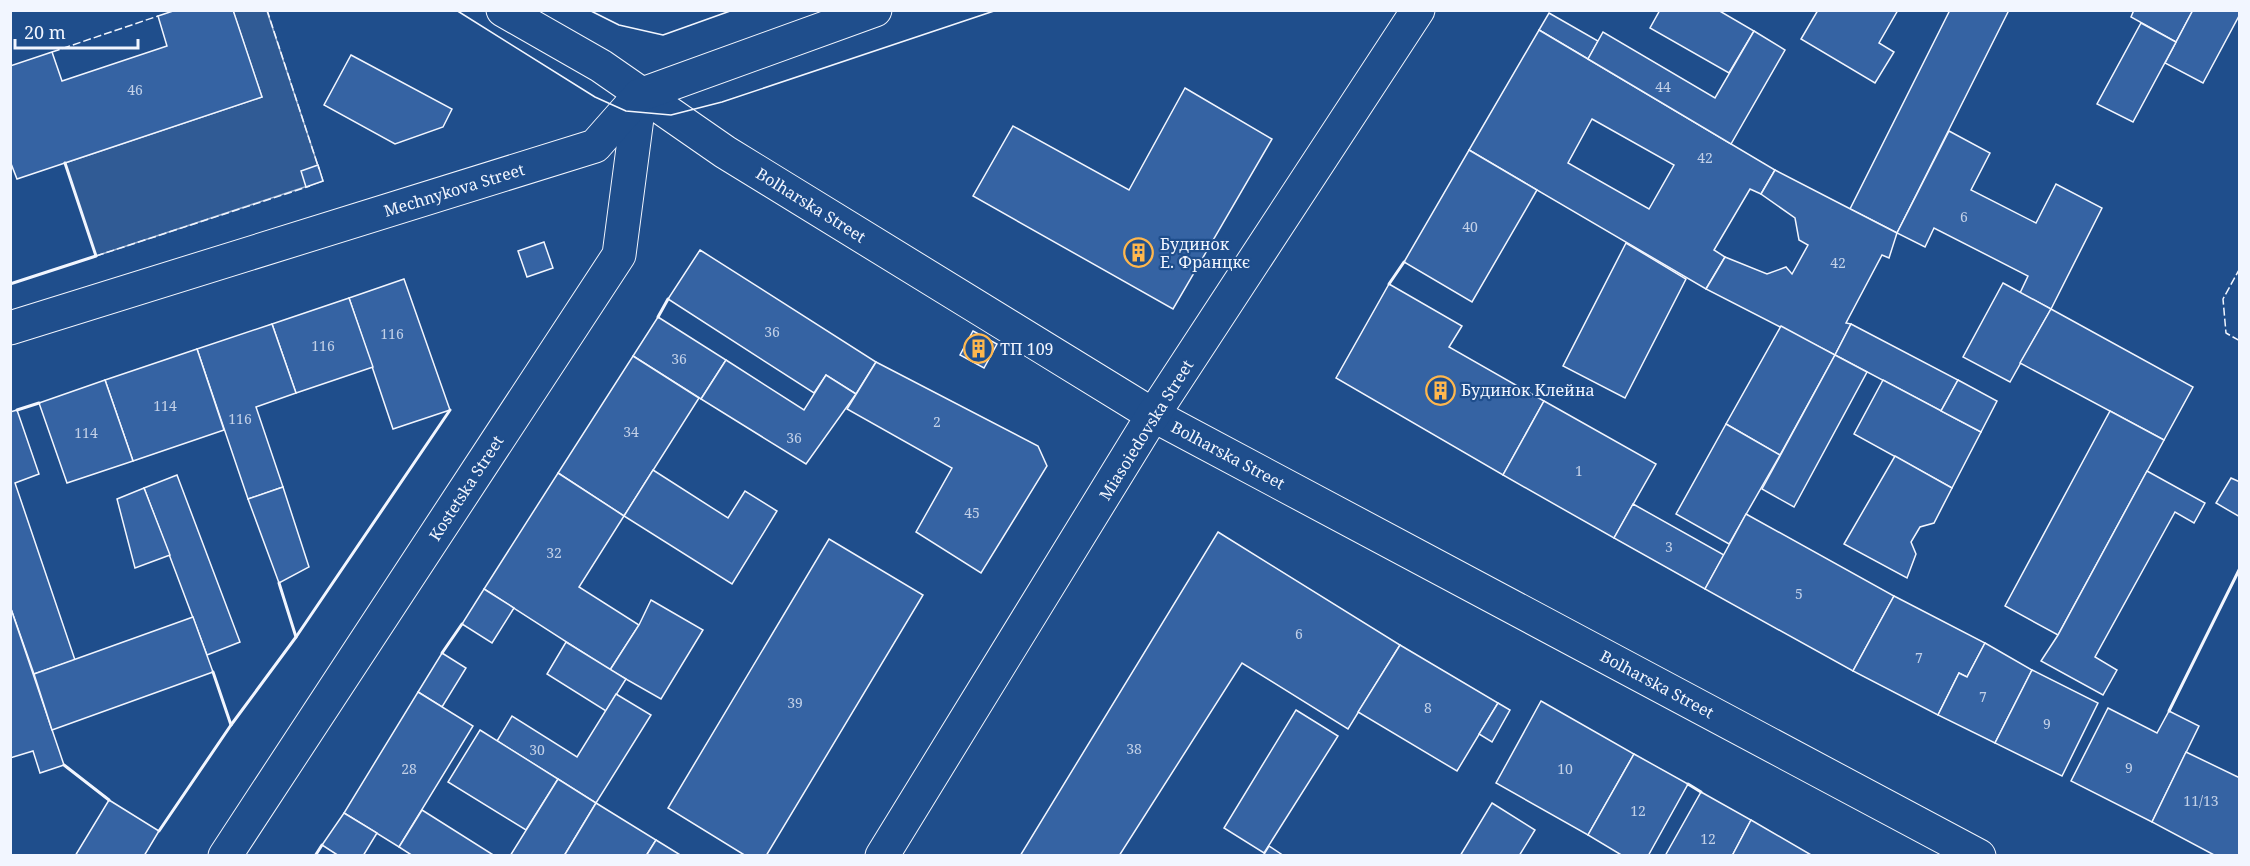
<svg xmlns="http://www.w3.org/2000/svg" width="2250" height="866" font-family="'Noto Serif',serif">
  <style>
    .parking { fill: #305b95; stroke: #a8bbd7; stroke-width: 1.5 }
    .building { fill: #3563a3; stroke: #f2f6ff; stroke-width: 1.5; fill-rule: evenodd }
    .lines { fill: none; stroke-linecap: round; stroke-linejoin: round }
    .street-casing { stroke: #f2f6ff; stroke-width: 35 }
    .secondary-casing { stroke: #f2f6ff; stroke-width: 35 }
    .primary-casing { stroke: #f2f6ff; stroke-width: 35 }
    .street { stroke: #1f4e8c; stroke-width: 33 }
    .secondary { stroke: #1f4e8c; stroke-width: 33 }
    .primary { stroke: #1f4e8c; stroke-width: 33 }
    .tram { stroke: #f2f6ff; stroke-width: 1.5 }
    .fence { stroke: #f2f6ff; stroke-width: 1.5; stroke-dasharray: 8 3; stroke-linecap: butt }
    .wall { stroke: #f2f6ff; stroke-width: 3 }
    .labels { text-anchor: middle; dominant-baseline: central; stroke-width: 4.5; stroke-linejoin: round; paint-order: stroke }
    .number-label { font-size: 14px; fill: #c3d1e8 }
    .street-label { font-size: 16px; fill: #f2f6ff; stroke: #1f4e8c }
    .poi-label { font-size: 16px; fill: #f2f6ff; stroke: #1f4e8c; text-anchor: start }
  </style>
  <rect width="100%" height="100%" fill="#1f4e8c"/>
  <!-- parking -->
  <polygon class="parking" points="233,11 267,11 323,181 96,256 65,163 262,97"/>
  <!-- building -->
  <g class="building">
    <polygon points="176,10 233,10 262,97 17,179 10,161 10,66 52,52 62,81 167,46 158,16"/>
    <polygon points="1660,10 1718,10 1754,31 1729,73 1650,28"/>
    <polygon points="1818,10 1898,10 1879,43 1894,52 1875,83 1801,39"/>
    <polygon points="1950,10 2009,10 1897,233 1850,209"/>
    <polygon points="2134,10 2193,10 2176,42 2131,17"/>
    <polygon points="2193,10 2240,10 2240,14 2203,83 2165,63"/>
    <polygon points="1549,13 1598,41 1588,59 1539,30"/>
    <polygon points="2141,23 2176,42 2133,122 2097,104"/>
    <path d="M1539,30l236,140 -14,24 -11,-5 -36,61 11,7 -19,32 -237,-139zM1592,119l82,46 -25,44 -81,-46z"/>
    <polygon points="1754,31 1785,50 1731,144 1588,59 1603,32 1715,98"/>
    <polygon points="351,55 452,109 443,127 395,144 324,105"/>
    <polygon points="1185,88 1272,139 1173,309 973,196 1013,126 1129,190"/>
    <polygon points="1949,131 1990,153 1971,190 2036,223 2056,184 2102,208 2051,309 2020,293 2028,276 1934,228 1925,247 1897,233"/>
    <polygon points="1469,150 1537,190 1472,302 1404,262"/>
    <polygon points="318,165 323,181 306,187 301,171"/>
    <polygon points="1775,170 1897,233 1889,258 1882,255 1846,323 1851,324 1835,355 1706,289 1725,257 1767,274 1786,267 1792,274 1808,245 1799,240 1795,218 1761,194"/>
    <polygon points="544,242 553,268 527,277 518,251"/>
    <polygon points="1626,243 1686,279 1625,398 1563,366"/>
    <polygon points="700,250 876,362 856,394 826,375 814,393 668,299"/>
    <polygon points="404,279 450,410 393,429 349,298"/>
    <polygon points="2003,283 2051,309 2010,382 1963,357"/>
    <polygon points="1389,284 1462,326 1449,347 1544,401 1503,475 1336,378"/>
    <polygon points="349,298 373,367 296,393 272,324"/>
    <polygon points="2051,309 2193,387 2164,440 2020,363"/>
    <polygon points="658,317 726,360 701,399 633,356"/>
    <polygon points="272,324 296,393 256,407 283,487 248,499 197,349"/>
    <polygon points="1851,324 1958,380 1941,411 1835,355"/>
    <polygon points="1781,326 1835,355 1780,455 1726,424"/>
    <polygon points="973,331 997,344 984,368 960,355"/>
    <polygon points="197,349 224,430 133,461 105,380"/>
    <polygon points="1835,355 1867,372 1794,507 1762,489"/>
    <polygon points="633,356 699,398 624,516 558,473"/>
    <polygon points="726,360 804,410 826,375 856,394 806,464 701,399"/>
    <polygon points="876,362 1038,446 1047,466 981,573 916,532 952,468 847,409"/>
    <polygon points="105,380 133,461 67,483 39,403"/>
    <polygon points="1883,380 1981,432 1952,488 1854,434"/>
    <polygon points="1958,380 1997,401 1981,432 1941,411"/>
    <polygon points="1544,401 1656,464 1614,538 1503,475"/>
    <polygon points="17,410 39,474 15,483 75,660 34,674 10,606 10,412"/>
    <polygon points="2110,411 2164,440 2058,635 2005,606"/>
    <polygon points="1726,424 1780,455 1729,544 1676,514"/>
    <polygon points="1895,456 1952,488 1934,523 1920,527 1911,542 1916,554 1907,578 1844,544"/>
    <polygon points="653,470 728,518 745,491 777,511 732,584 624,516"/>
    <polygon points="2147,471 2205,503 2194,523 2175,512 2095,657 2117,670 2103,695 2041,661 2058,635"/>
    <polygon points="558,473 624,516 579,587 639,625 610,670 484,589"/>
    <polygon points="177,475 240,642 207,655 144,488"/>
    <polygon points="2231,478 2240,482 2240,517 2216,503"/>
    <polygon points="283,487 309,567 279,583 248,499"/>
    <polygon points="144,488 170,555 135,568 117,499"/>
    <polygon points="1633,504 1724,555 1705,589 1614,538"/>
    <polygon points="1746,514 1894,596 1853,671 1705,589"/>
    <polygon points="1218,532 1400,645 1348,729 1242,663 1119,856 1020,856"/>
    <polygon points="829,539 923,595 766,856 746,856 668,808"/>
    <polygon points="484,589 514,608 492,643 462,624"/>
    <polygon points="1894,596 1985,643 1967,677 1959,673 1938,715 1853,671"/>
    <polygon points="651,600 703,630 661,699 610,670 639,625"/>
    <polygon points="10,606 64,765 40,773 33,751 10,758"/>
    <polygon points="193,617 213,672 52,730 34,674"/>
    <polygon points="566,642 626,679 606,711 547,674"/>
    <polygon points="1985,643 2032,670 1995,743 1938,715 1959,673 1967,677"/>
    <polygon points="1400,645 1498,703 1457,771 1358,712"/>
    <polygon points="442,653 466,668 442,707 418,692"/>
    <polygon points="2032,670 2098,703 2062,776 1995,743"/>
    <polygon points="418,692 473,726 399,847 344,813"/>
    <polygon points="616,694 651,715 596,803 497,741 512,716 577,757"/>
    <polygon points="1541,701 1634,754 1588,835 1496,783"/>
    <polygon points="1498,703 1510,710 1492,742 1479,734"/>
    <polygon points="2108,708 2157,733 2169,711 2199,726 2152,822 2071,781"/>
    <polygon points="1296,710 1338,736 1264,853 1224,828"/>
    <polygon points="480,730 558,779 526,830 448,782"/>
    <polygon points="2186,752 2240,778 2240,856 2216,856 2152,822"/>
    <polygon points="1634,754 1688,784 1648,856 1623,856 1588,835"/>
    <polygon points="558,779 596,803 564,856 510,856"/>
    <polygon points="1701,792 1751,820 1732,856 1665,856"/>
    <polygon points="109,800 159,831 144,856 75,856"/>
    <polygon points="596,803 656,840 646,856 564,856"/>
    <polygon points="1492,803 1535,830 1519,856 1460,856"/>
    <polygon points="422,810 495,856 413,856 399,847"/>
    <polygon points="344,813 377,833 363,856 339,856 322,845"/>
    <polygon points="1751,820 1813,856 1732,856"/>
    <polygon points="656,840 682,856 646,856"/>
    <polygon points="1269,846 1284,856 1263,856"/>
  </g>
  <g class="lines">
    <defs>
      <g id="street">
        <polyline points="1153,415 1979,856"/>
        <polyline points="225,856 619,255 640,95"/>
      </g>
      <g id="secondary">
        <polyline points="503,10 601,66 725,152 1153,415"/>
        <polyline points="10,328 595,146 640,95 875,10"/>
      </g>
      <polyline id="primary" points="882,856 1153,415 1418,10"/>
    </defs>
    <!-- street casing -->
    <use href="#street" class="street-casing"/>
    <!-- secondary casing -->
    <use href="#secondary" class="secondary-casing"/>
    <!-- primary casing -->
    <use href="#primary" class="primary-casing"/>
    <!-- street -->
    <use href="#street" class="street"/>
    <!-- secondary -->
    <use href="#secondary" class="secondary"/>
    <!-- primary -->
    <use href="#primary" class="primary"/>
    <!-- tram -->
    <g class="tram">
      <polyline points="456,10 595,97 626,111 671,115 722,102 997,10"/>
      <polyline points="589,10 619,25 663,35 733,10"/>
    </g>
    <!-- fence -->
    <g class="fence">
      <polyline points="267,10 319,169"/>
      <polyline points="52,52 158,16"/>
      <polyline points="96,256 310,186"/>
      <polyline points="2240,268 2223,299 2226,333 2240,341"/>
    </g>
    <!-- wall -->
    <g class="wall">
      <polyline points="10,284 96,256 65,163"/>
      <polyline points="1389,284 1404,262"/>
      <polyline points="658,317 668,299"/>
      <polyline points="17,410 39,403"/>
      <polyline points="279,583 296,637"/>
      <polyline points="442,653 462,624"/>
      <polyline points="213,672 231,725 296,637 450,410"/>
      <polyline points="2169,711 2240,568"/>
      <polyline points="64,765 109,800"/>
      <polyline points="1688,784 1701,792"/>
      <polyline points="159,831 231,725"/>
      <polyline points="315,856 322,845"/>
    </g>
  </g>
  <!-- icons -->
  <defs>
    <symbol id="building-ring" viewBox="-11 -11 22 22"><circle r="9.5" fill="#1f4e8c" stroke="#ffb74d" stroke-width="1.5"/><path d="M-4-6H4V6H1V3H-1V6H-4ZM-2.5-4.3h1.7v1.8h-1.7ZM.8-4.3h1.7v1.8H.8ZM-2.5-1h1.7V.8h-1.7ZM.8-1h1.7V.8H.8Z" fill="#ffb74d"/></symbol>
  </defs>
  <g fill-rule="evenodd">
    <use href="#building-ring" x="1122" y="236" width="33" height="33"/>
    <use href="#building-ring" x="962" y="332" width="33" height="33"/>
    <use href="#building-ring" x="1424" y="374" width="33" height="33"/>
  </g>
  <g class="labels">
    <!-- number labels -->
    <g class="number-label">
      <text x="1663" y="86">44</text>
      <text x="135" y="89">46</text>
      <text x="1705" y="157">42</text>
      <text x="1964" y="216">6</text>
      <text x="1470" y="226">40</text>
      <text x="1838" y="262">42</text>
      <text x="772" y="331">36</text>
      <text x="392" y="333">116</text>
      <text x="323" y="345">116</text>
      <text x="679" y="358">36</text>
      <text x="165" y="405">114</text>
      <text x="240" y="418">116</text>
      <text x="937" y="421">2</text>
      <text x="631" y="431">34</text>
      <text x="86" y="432">114</text>
      <text x="794" y="437">36</text>
      <text x="1579" y="470">1</text>
      <text x="972" y="512">45</text>
      <text x="1669" y="546">3</text>
      <text x="554" y="552">32</text>
      <text x="1799" y="593">5</text>
      <text x="1299" y="633">6</text>
      <text x="1919" y="657">7</text>
      <text x="1983" y="696">7</text>
      <text x="795" y="702">39</text>
      <text x="1428" y="707">8</text>
      <text x="2047" y="723">9</text>
      <text x="1134" y="748">38</text>
      <text x="537" y="749">30</text>
      <text x="2129" y="767">9</text>
      <text x="409" y="768">28</text>
      <text x="1565" y="768">10</text>
      <text x="2201" y="800">11/13</text>
      <text x="1638" y="810">12</text>
      <text x="1708" y="838">12</text>
    </g>
    <!-- street labels -->
    <g class="street-label">
      <text transform="translate(454 190) rotate(-17)">Mechnykova Street</text>
      <text transform="translate(811 205) rotate(32)">Bolharska Street</text>
      <text transform="translate(1146 430) rotate(-58)">Miasoiedovska Street</text>
      <text transform="translate(1228 455) rotate(28)">Bolharska Street</text>
      <text transform="translate(466 488) rotate(-57)">Kostetska Street</text>
      <text transform="translate(1657 684) rotate(28)">Bolharska Street</text>
    </g>
    <!-- poi labels -->
    <g class="poi-label">
      <text x="1160" y="244">Будинок<tspan x="1160" dy="18">Е. Францкє</tspan></text>
      <text x="1000" y="349">ТП 109</text>
      <text x="1461" y="390">Будинок Клейна</text>
    </g>
  </g>
  <!-- border -->
  <rect width="2250" height="866" fill="none" stroke="#f2f6ff" stroke-width="24"/>
  <!-- scale -->
  <path d="M15 39v9h123v-9" fill="none" stroke="#f2f6ff" stroke-width="3"/>
  <text x="24" y="39" font-size="18" fill="#f2f6ff" stroke="#1f4e8c" stroke-width="4.5" paint-order="stroke">20 m</text>
</svg>
